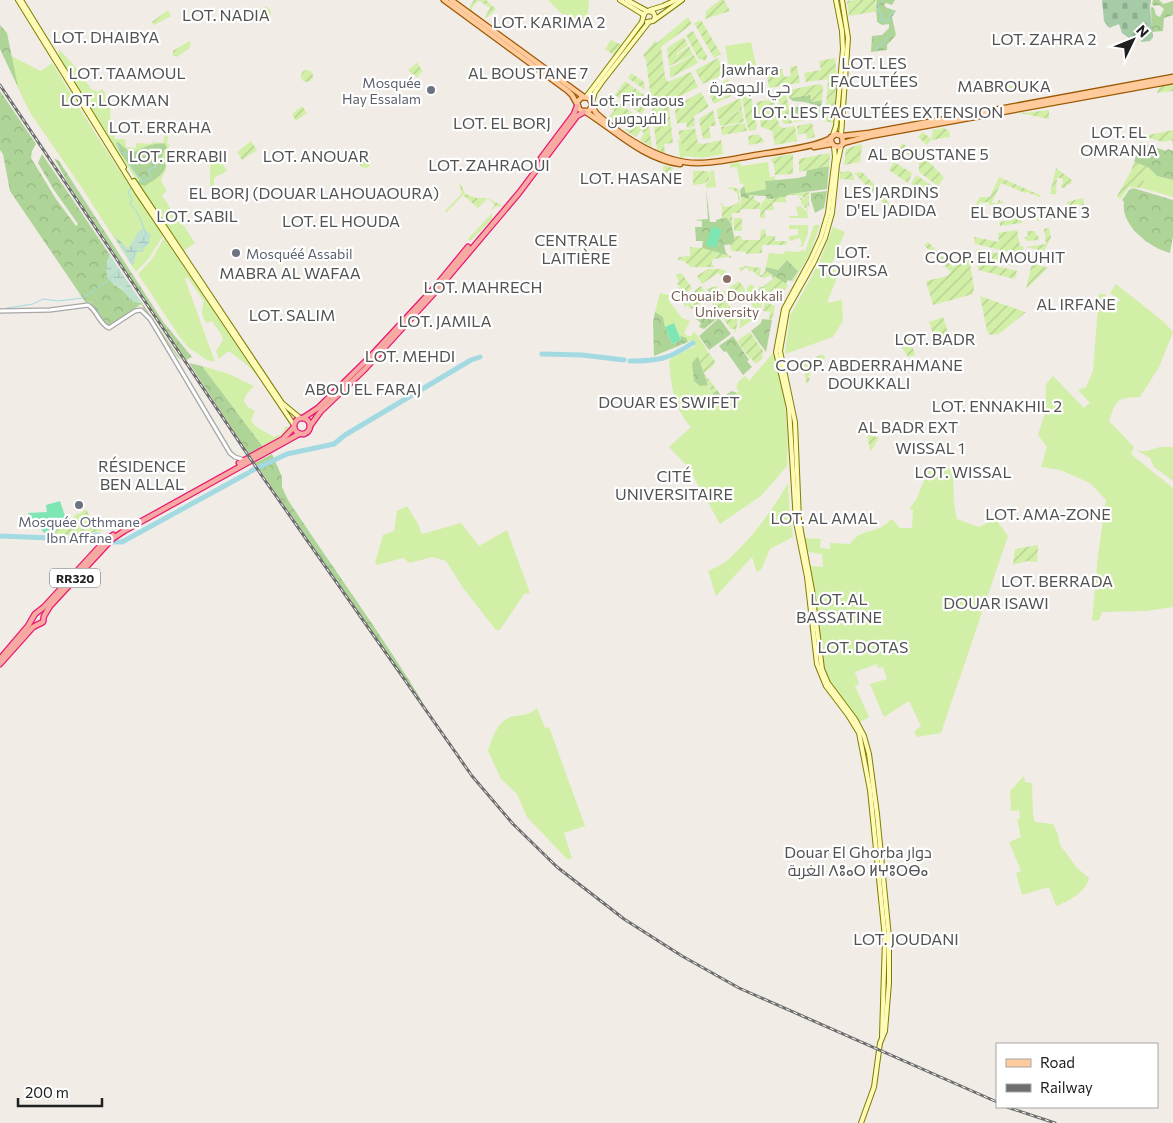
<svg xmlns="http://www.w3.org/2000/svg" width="1173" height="1123" font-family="Commissioner,Cairo,'Noto Sans Tifinagh',sans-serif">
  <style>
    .grass { fill: #d2efa8 }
    .forest { fill: url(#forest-crowns) }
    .wetland { fill: url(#wetland-marsh) }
    .cemetery { fill: url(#cemetery-stones) }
    .garden { fill: url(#garden-furrows) }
    .pitch { fill: #7ee6b3 }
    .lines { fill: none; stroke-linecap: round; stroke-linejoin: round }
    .stream { stroke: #a3dae2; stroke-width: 1 }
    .river { stroke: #a3dae2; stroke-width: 5 }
    .tertiary-casing { stroke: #a7a7a7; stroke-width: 5.5 }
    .secondary-casing { stroke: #7d7e00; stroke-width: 6 }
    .primary-casing { stroke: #9c5800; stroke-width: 7 }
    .trunk-casing { stroke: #e91875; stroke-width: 7 }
    .tertiary { stroke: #fff; stroke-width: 3 }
    .secondary { stroke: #fffbb6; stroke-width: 4 }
    .primary { stroke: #ffcb9d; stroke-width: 4.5 }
    .trunk { stroke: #f6aaa1; stroke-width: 4.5 }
    .rail-casing { stroke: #6e6e6e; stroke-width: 3 }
    .rail { stroke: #fff; stroke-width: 1; stroke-dasharray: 4; stroke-linecap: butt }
    .worship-dot { fill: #6b7280; stroke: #fff; stroke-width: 2 }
    .education-dot { fill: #8d6e63; stroke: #fff; stroke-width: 2 }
    .labels { text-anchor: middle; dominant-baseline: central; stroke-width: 4.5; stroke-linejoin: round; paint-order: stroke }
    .shield { fill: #fff; stroke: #636363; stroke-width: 1 }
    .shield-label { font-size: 12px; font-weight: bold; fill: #202020 }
    .worship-label { font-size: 14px; fill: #5b616d; stroke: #fff; text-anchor: end }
    .education-label { font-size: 14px; fill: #785e54; stroke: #fff }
    .quarter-label { font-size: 16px; fill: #535353; stroke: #fff }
  </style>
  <defs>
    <pattern id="forest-crowns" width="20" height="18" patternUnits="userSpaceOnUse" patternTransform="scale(1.25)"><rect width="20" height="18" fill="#afd497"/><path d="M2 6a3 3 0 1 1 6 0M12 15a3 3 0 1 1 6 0" fill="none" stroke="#96b682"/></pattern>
    <pattern id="wetland-marsh" width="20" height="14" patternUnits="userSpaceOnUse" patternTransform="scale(1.25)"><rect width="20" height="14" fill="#c1e1cf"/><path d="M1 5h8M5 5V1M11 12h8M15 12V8" fill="none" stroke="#a6c1b1"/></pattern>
    <pattern id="cemetery-stones" width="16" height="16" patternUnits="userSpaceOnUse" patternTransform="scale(1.25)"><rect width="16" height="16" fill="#a5cca7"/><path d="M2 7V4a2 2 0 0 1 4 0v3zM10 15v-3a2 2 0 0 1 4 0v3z" fill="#8eaf8f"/></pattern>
    <pattern id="garden-furrows" width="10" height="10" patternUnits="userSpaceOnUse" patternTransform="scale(1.25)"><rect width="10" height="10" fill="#d2efa8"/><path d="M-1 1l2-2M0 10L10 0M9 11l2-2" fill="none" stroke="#b4cd90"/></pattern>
  </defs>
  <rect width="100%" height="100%" fill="#f1ece6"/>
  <!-- grass -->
  <g class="grass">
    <polygon points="548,0 589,0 587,28 563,15"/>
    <polygon points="751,42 757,69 730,73 725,46"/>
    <path d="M59,49l19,21 13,19 7,3 4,-3 3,4 1,13 4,1 1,19 4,7v6h10l1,8 10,1v-5l15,1 2,-2 10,1 2,-8 3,1 -1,8 3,1 -3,5 -1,20 -4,7 -1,4 6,10 -5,4 17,27 3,1 13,20 -11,8c-44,-64 -85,-129 -125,-195z"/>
    <polygon points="1,51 41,71 52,63 96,135 163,236 149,258 136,272 82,188 29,111"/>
    <polygon points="678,139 715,151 722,150 723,154 702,158 686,156 681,159 680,157"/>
    <polygon points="213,149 227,171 214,178 214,198 210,201 210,151"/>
    <polygon points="738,162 742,166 768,162 770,177 775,176 775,180 765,181 766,189 746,193 743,183 740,184 737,167 730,168 730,164"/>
    <polygon points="1148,167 1157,176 1173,180 1173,197 1142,188"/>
    <polygon points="714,170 716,187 706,188 706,183 711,179 710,171"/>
    <polygon points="800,206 807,211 808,218 789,218 789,216 798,216 796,207"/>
    <polygon points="789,225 808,225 808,234 803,246 798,248 802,244 800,238 789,241 789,236 798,235 798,229 789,229"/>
    <polygon points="814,225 820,225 809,255 793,282 791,281 798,271 787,260 777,270 766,267 769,253 784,254 785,251 799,252 803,250 805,252"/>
    <polygon points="833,227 845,232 830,268 839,272 827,303 842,300 843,321 833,337 785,354 790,316 820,261"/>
    <path d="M164,238l95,140 -13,-14 -16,-12h-3l-8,7 -3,-8 7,-11 -2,-6 -9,-13 -5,2c-7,-6 -5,-14 -3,-22l-17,-24 -2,2 30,83 -8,-2 -18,-12 -10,-12 -41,-62 14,-15z"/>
    <polygon points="752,284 763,300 760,312 755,309 746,297 748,286"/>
    <path d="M1116,284l48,38 9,10 -14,35 -19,30c-24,1 -23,2 -31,24l25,26 -3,7 42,34v119l-27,4 -44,1 -3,8 -7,1 6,-66 8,-55 -16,-17 -30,-13 -19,-3 6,-20 -9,-12 7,-22 1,-29 7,-8 31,32 6,-5 -12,-13 8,-3 7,-16 6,-77h7l-1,7 10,3 6,-4 -11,-7z"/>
    <path d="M660,293l9,2 -1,5 14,18 8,3 -6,12 4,3h3l3,-5 12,17 -8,7 12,36 12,15 17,-15 -3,-4 3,-6 6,-5 4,5 24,-28 4,8 8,43 3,41 -1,21 -26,30 -41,28 -32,-57 -19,-20 22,-20c-17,-18 -20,-42 -22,-66l2,-3 24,-12 -2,-6 -5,2 -7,-6 -1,1 -6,-14 -9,4 -2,-10 -8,-5z"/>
    <polygon points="749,311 760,315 739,329 741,316"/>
    <polygon points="202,366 229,374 254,386 246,395 244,401 248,407 255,411 251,420 255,426 274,437 281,434 286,426 289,428 284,434 263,447"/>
    <polygon points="1160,447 1173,447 1173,481 1154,467 1150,458 1138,451 1147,451"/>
    <path d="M930,466l22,3c3,17 0,33 5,50l22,8 15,-7 3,1 11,15 -67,197 -24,4 -3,-5 7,-6 -12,-25 -25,16 -14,-33 17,-5 -4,-12 -5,1 -1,-4 -22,8 4,12 -4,2 14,31 -9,5 -28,-37 -10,-19 -12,-100 13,1 -1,-13 -15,-2 -3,-14 17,1 -1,9 10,1v-6l20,1c12,-18 29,-9 40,-24h3l7,8h12l1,-18 -4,-1 7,-9z"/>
    <path d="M788,483l2,35 3,19 -23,12 -8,19 -5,5 -5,-16 -36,39 -8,-25c7,-3 15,-7 20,-11 24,-22 44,-49 60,-77z"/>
    <polygon points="407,506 418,524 422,534 461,523 479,546 507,530 530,593 524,594 500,630 496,630 463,588 446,561 432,557 410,563 403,558 377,565 375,563 383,535 394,531 397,511"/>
    <path d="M537,708l8,20 4,-1 36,99 -21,7 8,25 -4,2 -41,-43 -10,-23 -16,-15 -13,-28c4,-13 10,-32 26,-35 9,-1 15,-1 23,-8z"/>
    <path d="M1024,776l1,6 7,1 1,32 2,7 18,2 5,10 2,11 17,23 12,10c-2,13 -21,24 -33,28l-7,-19 -27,8 -6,-22 5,-2 -12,-29 12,-5 -4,-18h3l-1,-9 -8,1 -1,-20z"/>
  </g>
  <!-- forest -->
  <g class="forest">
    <path d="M877,0h18l-3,5 -6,-2 -2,2 1,2 11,4 -4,6 4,18 -9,10v5l-16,2 1,-16 10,-1 7,-7v-4l-7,1 -5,-3c0,-7 -2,-16 0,-22z"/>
    <polygon points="1153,0 1159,0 1163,4 1173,1 1173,15 1164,18 1163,31 1152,32 1151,7 1154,8 1156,15 1160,17 1164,9 1159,5 1154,6 1152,4"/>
    <polygon points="0,25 7,33 18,87 0,49"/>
    <path d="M0,91l36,53 -4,7 -1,7 25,41 20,27 2,-2 -24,-34 -16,-27 4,-9 68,101 -3,7 7,23c12,4 15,17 28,18l39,57 -3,-2 -37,-54 -30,22h-3l-18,-24 -4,1 -76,-112 -7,-37 -3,-4z"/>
    <polygon points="810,95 812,102 822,100 821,107 805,102 793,101 789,98"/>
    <polygon points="807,105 814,106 815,110 792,114 792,108"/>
    <path d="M118,142l14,12c8,-6 23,-12 33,-10l2,4 -3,2 -2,7 4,9c-3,10 -13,14 -21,20l-6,-2 -1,-2 2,-2 -19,-26 -5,-11z"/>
    <polygon points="1140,142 1166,151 1168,149 1173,151 1173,180 1157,176 1149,168 1134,162"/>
    <polygon points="54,158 59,161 164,323 192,357 186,360 69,185"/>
    <path d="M829,166l-2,23 -36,5 6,1h-9l-4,3c-6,-1 -12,3 -18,0v-2l-17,-1v4l-8,-2 -1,-7 4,-4 2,7 20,-4 -1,-8 33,-3 8,-2 1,-6z"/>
    <polygon points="706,188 710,222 716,222 716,220 726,217 731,223 735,241 733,244 724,245 726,253 730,257 702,248 703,241 696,241 695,227 702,227 702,221 695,220 708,219"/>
    <path d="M1133,188l40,12v36l-3,17c-20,-5 -50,-28 -46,-51l-2,-2 7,-10z"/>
    <polygon points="827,191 824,208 815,213 811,200 811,193"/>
    <polygon points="787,260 798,271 791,281 788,280 785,285 765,270 766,267 778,270"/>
    <polygon points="704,305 708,312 713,309 719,317 704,329 699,327 701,323 696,319"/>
    <polygon points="655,312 663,317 665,327 672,344 681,340 680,337 681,336 686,338 688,342 654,356 653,322"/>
    <polygon points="719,318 731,334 709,350 699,336"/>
    <polygon points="762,319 772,320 766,352 751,331 761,323"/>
    <polygon points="733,336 749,360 747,361 752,367 743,375 726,351 724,352 719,346"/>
    <polygon points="698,356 708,385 700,386 694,381 692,363"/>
    <polygon points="189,363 202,366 263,447 249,454"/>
    <polygon points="717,390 722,397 732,391 737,393 722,406 712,394"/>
    <path d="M272,454l10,23v10l6,13c44,67 92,132 134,201l-1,1 -166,-239z"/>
  </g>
  <!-- wetland -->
  <g class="wetland">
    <polygon points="143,228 151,235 148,245 138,250 135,256 134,264 132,265 113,235 118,239 128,249 138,232"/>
    <path d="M110,255l32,48c-14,-1 -10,-2 -18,-12 -2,-4 -6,-4 -10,-7 -11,-7 -8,-19 -4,-29z"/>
  </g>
  <!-- cemetery -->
  <polygon class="cemetery" points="1102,0 1151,0 1150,7 1153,37 1150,41 1141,42 1140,36 1129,38 1122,33 1119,24 1109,28 1104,21"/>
  <!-- garden -->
  <g class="garden">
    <polygon points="474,0 486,0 496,9 487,18 485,17 490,8 480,1 478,1 472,8 472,13 469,8"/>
    <polygon points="720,0 724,0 730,11 705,19 706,11"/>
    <polygon points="856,0 877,0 875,5 878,11 849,16 847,1"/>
    <circle cx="265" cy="13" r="6"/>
    <polygon points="168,10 171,16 154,25 152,22"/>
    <polygon points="688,17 692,24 661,47 665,77 668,82 691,72 698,87 673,100 662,97 658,99 651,100 646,60 643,55 655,41 657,43"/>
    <polygon points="701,20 721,54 714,58 694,23"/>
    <polygon points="693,31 707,56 707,59 704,61 703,59 699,60 686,35"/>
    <polygon points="684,37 688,45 677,53 678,60 678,54 689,46 693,55 669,66 667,48"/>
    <polygon points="611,40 622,45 614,55 605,49"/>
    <polygon points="189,41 191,43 189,48 177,57 173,56 173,51"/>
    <polygon points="694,55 698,63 670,78 670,68"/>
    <polygon points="718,58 725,74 703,84 695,70"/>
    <polygon points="835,58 837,78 833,123 825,121 828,79 806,82 804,73 821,70 819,61"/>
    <polygon points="418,62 419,66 423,71 416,78 414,74 412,74 408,70"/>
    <polygon points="797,66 800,83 769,88 766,71 782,69 784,77 791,76 790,67"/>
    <circle cx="307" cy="76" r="6"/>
    <polygon points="631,73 644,82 645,90 628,78"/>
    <polygon points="728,79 730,87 746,84 747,92 731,96 714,104 707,90"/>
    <polygon points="998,79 1000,79 1015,88 995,92"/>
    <polygon points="625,81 644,95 638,104 645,109 641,114 615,95"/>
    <polygon points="820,84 823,86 822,100 811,102 810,95 789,98 788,90"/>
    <polygon points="1173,84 1173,91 1157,93 1160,86"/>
    <polygon points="785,90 792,123 785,124 783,123 777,93 777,92"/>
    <polygon points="701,92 709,107 694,116 695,126 687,128 686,122 677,124 675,111 676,106"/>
    <polygon points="751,96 757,126 756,130 749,131 746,121 742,97"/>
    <polygon points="612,98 649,125 652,147 640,140 644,133 641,130 636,137 625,130 630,122 626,120 621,126 609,117 614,111 607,105"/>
    <polygon points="741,98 742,109 724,118 742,110 744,122 720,126 719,120 722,119 718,119 717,109"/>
    <polygon points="774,99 779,126 784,128 795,126 797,141 775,145 772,131 761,127 756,102"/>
    <polygon points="659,102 666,103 669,107 673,143 664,144 665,153 657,150 651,103"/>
    <polygon points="302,106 307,113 296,121 292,114"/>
    <polygon points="821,109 821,114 819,118 794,122 792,114"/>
    <polygon points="713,110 716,126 709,126 711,138 703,139 699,119"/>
    <polygon points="1022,110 1024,113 1049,110 1049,119 1020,113 1019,112"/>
    <polygon points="745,123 747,131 722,135 721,127"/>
    <polygon points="812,123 815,137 807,139 806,133 798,135 797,126"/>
    <polygon points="695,128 698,143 703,144 721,140 723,150 707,152 684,151 678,131"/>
    <polygon points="944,128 949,131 950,137 931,140 927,145 918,137 923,132 931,139 933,130"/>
    <polygon points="1173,130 1173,147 1172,140 1162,142 1144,136"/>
    <polygon points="758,134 765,142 749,145 748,136"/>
    <polygon points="251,141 257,150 242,160 237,152"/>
    <polygon points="902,143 929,162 944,177 938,186 919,172 919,162 899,148"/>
    <polygon points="861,144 862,146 860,162 844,165 846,149"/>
    <polygon points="828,153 830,154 829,166 799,172 799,159"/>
    <polygon points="793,154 793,174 775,175 774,163 772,162 771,158"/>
    <circle cx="365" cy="162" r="6"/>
    <polygon points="894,162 912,173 908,183 889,170"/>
    <polygon points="1134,162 1148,167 1142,188 1129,187 1120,199 1117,196 1131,171"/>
    <polygon points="664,165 673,168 669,178 661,175"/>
    <polygon points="1056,168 1072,180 1071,184 1066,185 1066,187 1062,188 1061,184 1063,183 1062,178 1057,178 1056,194 1050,194"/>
    <polygon points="693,171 707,171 710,174 709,180 702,184 693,185"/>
    <polygon points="850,171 854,176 854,180 840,179 840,172"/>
    <polygon points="862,172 876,186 875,189 904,218 899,219 854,173"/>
    <polygon points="916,175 935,188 931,196 911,184"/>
    <polygon points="999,177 1040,195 1040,197 1026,192 1025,193 1001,183 992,202 997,204 999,200 1004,203 989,205 988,202 979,203 979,207 974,207 980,197 990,197"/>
    <polygon points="461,184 465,194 477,198 488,198 503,206 495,207 492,210 492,209 495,205 488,198 478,208 463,195 446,213 445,211 462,193 459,185"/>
    <polygon points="734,187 739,190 740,209 741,197 749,199 749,195 754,196 754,199 760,203 761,209 743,209 740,210 740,213 732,213 733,229 730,221 726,217 722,219 722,206 720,202 724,206 729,207 739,202 737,193 732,189 728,189 728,188"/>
    <polygon points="810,192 809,195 809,207 806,203 808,210 801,204 801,200 798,196 805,200 802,196 787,194"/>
    <polygon points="780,197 785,197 786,202 764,203 773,203 774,210 765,210 765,218 760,218 761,204 763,203 761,201 763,202 766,198 771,200"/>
    <polygon points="1083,198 1086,218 1084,219 1081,204 1068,206 1067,202"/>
    <polygon points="1052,209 1052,214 1058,214 1059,218 1037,221 1036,217 1042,216 1041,210"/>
    <polygon points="492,213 492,219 470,241 468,239"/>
    <polygon points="1015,214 1016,219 1022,219 1022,223 1000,226 999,222 1006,221 1004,215"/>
    <rect x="734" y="218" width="8" height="13"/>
    <polygon points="1049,228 1051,237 1044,251 1026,247 1046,244 1044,229"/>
    <polygon points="765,229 766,236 775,236 775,241 787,241 787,244 786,245 762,245 762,253 746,254 746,252 731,251 730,244 734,242 734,236 741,236 742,239 743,240 760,240 761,230"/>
    <polygon points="1017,230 1020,246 1024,247 1022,255 975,244 974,237 999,242 998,233"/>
    <polygon points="1027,231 1035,231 1036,235 1038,235 1039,240 1026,241 1025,237 1028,236"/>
    <polygon points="928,242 953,267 964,258 967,247 974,287 973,294 933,305 926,281 947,276 951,272 924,245"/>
    <polygon points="690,247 702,248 731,256 731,258 728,257 713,259 711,265 714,265 714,267 691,267 684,261 678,260 679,257 690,256"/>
    <polygon points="977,249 1015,257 1016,259 1014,266 977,258 976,250"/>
    <polygon points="979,262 1017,271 1015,279 978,270"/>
    <polygon points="1032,263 1048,268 1026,289"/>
    <polygon points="747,266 761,268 760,275 763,275 765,270 788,285 777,301 775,298 777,298 780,293 775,290 775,288 774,288 770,294 765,299 758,290 759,286 763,287 773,279 771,275 765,278 758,276 752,270 750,272 746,267 741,271 738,268"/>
    <polygon points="708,269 719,269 727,271 721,276 718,273 702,284 697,276"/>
    <polygon points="679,273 683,275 692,288 685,294 677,283 679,281 676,275"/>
    <polygon points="739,281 745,289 744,296 731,304 723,292"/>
    <polygon points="678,286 694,308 691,309 687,305 683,308 685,304 679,298"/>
    <polygon points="701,286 710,298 695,307 687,296"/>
    <polygon points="717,286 721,292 712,297 706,289"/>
    <polygon points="721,294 732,310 720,315 710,301"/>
    <polygon points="980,296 1025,312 1026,312 999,334 990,335 987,331"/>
    <polygon points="765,302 775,306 772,320 769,320 770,312 763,311"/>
    <polygon points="725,316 738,319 736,331 734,333 735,329 731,329 722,317"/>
    <polygon points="943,317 949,335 935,340 929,322"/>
    <polygon points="750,332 763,351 762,359 755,364 751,358 750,359 737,341"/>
    <polygon points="910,339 915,355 908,357 899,343"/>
    <polygon points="705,348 715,361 714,365 704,373 717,390 712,394 697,354"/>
    <polygon points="821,355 824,355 825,358 816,368 814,367 808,377 810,379 807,385 803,367 801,366 800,362 814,360 814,358"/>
    <polygon points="867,434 879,438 871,451 870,450"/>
    <polygon points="86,509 93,522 99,525 102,531 72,536 50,533 50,526 66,523 66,519 72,518 78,513 79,514"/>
    <polygon points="1038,545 1037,562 1027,561 1013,565 1015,549"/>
  </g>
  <!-- pitch -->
  <g class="pitch">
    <polygon points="712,226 722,230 716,248 706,245"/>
    <polygon points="674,323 681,340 672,344 665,327"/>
    <polygon points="60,501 67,522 50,526 48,537 29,516 28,513 47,512 46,505"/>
  </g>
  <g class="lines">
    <!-- stream -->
    <g class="stream">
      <polyline points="883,0 878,5 882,21 889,20 891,14 895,12"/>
      <polyline points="876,51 877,48 883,43 888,36"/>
      <polyline points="117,143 121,152 129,155 129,164 138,176 142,179 141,182"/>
      <polyline points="138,183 150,178 149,169 156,167 156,166 153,162 160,152 161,148"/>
      <path d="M129,262l6,-6 -1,-5h9l-1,-3 4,-3c-5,-6 0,-6 0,-12l-9,-21 -7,-8 2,-5 -4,-6 3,-6"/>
      <polyline points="7,308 33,304 43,299 58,301 83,298 110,279 120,269"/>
    </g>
    <!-- river -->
    <g class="river">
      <polyline points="542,354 582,355 624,360"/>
      <path d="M630,361c30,0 38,-2 63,-18"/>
      <polyline points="251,471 287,454 334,444 345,435 471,360 480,357"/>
      <polyline points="0,536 51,538 67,540 98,535 113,542 122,542 248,473"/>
    </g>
    <defs>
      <path id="tertiary" d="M0,311l50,-1 38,-5c9,5 11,19 21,23l26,-17 6,-1 9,9 8,13 72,121 5,4 9,3"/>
      <g id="secondary">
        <polyline points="18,0 137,192 294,425"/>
        <polyline points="21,0 124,167"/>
        <polyline points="620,0 644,15"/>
        <polyline points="627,0 647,11 653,12 655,16 654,20"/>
        <polyline points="650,10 663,6 676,0"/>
        <polyline points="647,22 653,21 682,0"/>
        <polyline points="586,97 642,22 644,14 647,11"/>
        <polyline points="592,102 595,92 602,82 649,22"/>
        <polyline points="833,135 836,126 843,49 842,31 836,0"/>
        <polyline points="841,135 848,38 842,0"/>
        <polyline points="834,146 835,157 828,213 821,237 811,259 784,309 776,352 789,408 796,522 807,577 817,664 826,686 848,715 859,733 870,790 885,938 882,1036"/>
        <polyline points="841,146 837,165 832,213 825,238 814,262 787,310 780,351 795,422 799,520 812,590 822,669 828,683 855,719 864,736 869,754 877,814 889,937 889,983 885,1031 880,1043 874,1087 861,1123"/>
        <polyline points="134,181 282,403 300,418"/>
      </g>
      <g id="primary">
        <polyline points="444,0 568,91 572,95 577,104"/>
        <polyline points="451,0 584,97"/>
        <path d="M592,106l-3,5h-7l-3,-2 -2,-7 5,-5 7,1c4,5 3,11 8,16 25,23 66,50 102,49 19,0 38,-5 57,-8 18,-3 55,-7 71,-15 4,-1 5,-4 9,-6l6,2 1,8 -4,3 -5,-1 -3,-4v-5"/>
        <path d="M586,112c30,19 57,47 94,52"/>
        <polyline points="842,136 869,133 1173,77"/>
        <polyline points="843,143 870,136 1173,81"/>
        <polyline points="814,147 831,144"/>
      </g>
      <g id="trunk">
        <polyline points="541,158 574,114 577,106"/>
        <circle cx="302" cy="426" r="8"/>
        <polyline points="303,418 318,408 371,356 436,286 468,247"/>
        <polyline points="310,426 321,411 365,369 437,290 519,193 577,116 584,112"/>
        <polyline points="239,463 283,439 294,427"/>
        <polyline points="0,659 28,626 35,614 44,607 100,546 113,535"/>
        <polyline points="0,664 33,627 43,622 44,616 50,606 112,539 124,531 299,434"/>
      </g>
    </defs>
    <!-- tertiary casing -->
    <use href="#tertiary" class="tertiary-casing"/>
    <!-- secondary casing -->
    <use href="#secondary" class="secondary-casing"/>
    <!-- primary casing -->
    <use href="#primary" class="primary-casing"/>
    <!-- trunk casing -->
    <use href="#trunk" class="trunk-casing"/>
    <!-- tertiary -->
    <use href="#tertiary" class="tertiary"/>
    <!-- secondary -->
    <use href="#secondary" class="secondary"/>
    <!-- primary -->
    <use href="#primary" class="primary"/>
    <!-- trunk -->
    <use href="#trunk" class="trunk"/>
    <defs>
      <g id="rail">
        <polyline points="0,85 262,476 472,776 513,824 557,867 624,919 682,956 739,988 997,1102"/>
        <polyline points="1007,1107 1055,1123"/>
      </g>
    </defs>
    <!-- rail casing -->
    <use href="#rail" class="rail-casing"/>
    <!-- rail -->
    <use href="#rail" class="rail"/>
  </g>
  <!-- markers -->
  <g class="worship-dot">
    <circle cx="431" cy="90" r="5"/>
    <circle cx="236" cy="253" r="5"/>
    <circle cx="79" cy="505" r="5"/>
  </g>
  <circle class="education-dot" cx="727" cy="279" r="5"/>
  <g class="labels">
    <!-- shield labels -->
    <rect class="shield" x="50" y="568.5" width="50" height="19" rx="4"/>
    <g class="shield-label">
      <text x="75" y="578">RR320</text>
    </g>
    <!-- worship labels -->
    <g class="worship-label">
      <text x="421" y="82">Mosquée<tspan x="421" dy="16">Hay Essalam</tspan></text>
      <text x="246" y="253" text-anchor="start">Mosquéé Assabil</text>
      <text x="79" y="521" text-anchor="middle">Mosquée Othmane<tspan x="79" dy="16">Ibn Affane</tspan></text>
    </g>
    <!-- education labels -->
    <g class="education-label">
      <text x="727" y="295">Chouaib Doukkali<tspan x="727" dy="16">University</tspan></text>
    </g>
    <!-- quarter labels -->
    <g class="quarter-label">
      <text x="226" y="14">LOT. NADIA</text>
      <text x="549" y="21">LOT. KARIMA 2</text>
      <text x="106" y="36">LOT. DHAIBYA</text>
      <text x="1044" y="38">LOT. ZAHRA 2</text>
      <text x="874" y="62">LOT. LES<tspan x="874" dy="18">FACULTÉES</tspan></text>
      <text x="750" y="68">Jawhara<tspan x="750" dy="18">حي الجوهرة</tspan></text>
      <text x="127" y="72">LOT. TAAMOUL</text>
      <text x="528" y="72">AL BOUSTANE 7</text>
      <text x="1004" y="85">MABROUKA</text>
      <text x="115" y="99">LOT. LOKMAN</text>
      <text x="637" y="99">Lot. Firdaous<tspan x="637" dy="18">الفردوس</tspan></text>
      <text x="878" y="111">LOT. LES FACULTÉES EXTENSION</text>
      <text x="502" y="122">LOT. EL BORJ</text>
      <text x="160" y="126">LOT. ERRAHA</text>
      <text x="1119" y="131">LOT. EL<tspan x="1119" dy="18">OMRANIA</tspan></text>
      <text x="928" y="153">AL BOUSTANE 5</text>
      <text x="178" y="155">LOT. ERRABII</text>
      <text x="316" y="155">LOT. ANOUAR</text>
      <text x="489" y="164">LOT. ZAHRAOUI</text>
      <text x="631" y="177">LOT. HASANE</text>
      <text x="891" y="191">LES JARDINS<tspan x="891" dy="18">D'EL JADIDA</tspan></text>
      <text x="314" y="192">EL BORJ (DOUAR LAHOUAOURA)</text>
      <text x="1030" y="211">EL BOUSTANE 3</text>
      <text x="197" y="215">LOT. SABIL</text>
      <text x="341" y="220">LOT. EL HOUDA</text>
      <text x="576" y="239">CENTRALE<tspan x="576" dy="18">LAITIÈRE</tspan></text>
      <text x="853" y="251">LOT.<tspan x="853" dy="18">TOUIRSA</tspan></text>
      <text x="995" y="256">COOP. EL MOUHIT</text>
      <text x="290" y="272">MABRA AL WAFAA</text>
      <text x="483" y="286">LOT. MAHRECH</text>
      <text x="1076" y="303">AL IRFANE</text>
      <text x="292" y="314">LOT. SALIM</text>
      <text x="445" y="320">LOT. JAMILA</text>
      <text x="935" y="338">LOT. BADR</text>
      <text x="410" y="355">LOT. MEHDI</text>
      <text x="869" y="364">COOP. ABDERRAHMANE<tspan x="869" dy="18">DOUKKALI</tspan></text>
      <text x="363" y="388">ABOU EL FARAJ</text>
      <text x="669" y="401">DOUAR ES SWIFET</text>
      <text x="997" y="405">LOT. ENNAKHIL 2</text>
      <text x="908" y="426">AL BADR EXT</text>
      <text x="930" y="447">WISSAL 1</text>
      <text x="142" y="465">RÉSIDENCE<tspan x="142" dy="18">BEN ALLAL</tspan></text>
      <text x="963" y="471">LOT. WISSAL</text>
      <text x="674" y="475">CITÉ<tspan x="674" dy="18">UNIVERSITAIRE</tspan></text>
      <text x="1048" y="513">LOT. AMA-ZONE</text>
      <text x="824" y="517">LOT. AL AMAL</text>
      <text x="1057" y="580">LOT. BERRADA</text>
      <text x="839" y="598">LOT. AL<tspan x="839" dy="18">BASSATINE</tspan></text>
      <text x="996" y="602">DOUAR ISAWI</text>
      <text x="863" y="646">LOT. DOTAS</text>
      <text x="858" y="851">Douar El Ghorba دوار<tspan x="858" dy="18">الغربة ⴷⵓⴰⵔ ⵍⵖⵓⵔⴱⴰ</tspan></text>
      <text x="906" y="938">LOT. JOUDANI</text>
    </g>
  </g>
  <!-- legend -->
  <rect x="996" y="1043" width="162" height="65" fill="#ffffff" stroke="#a6a6a6"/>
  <rect x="1006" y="1059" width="25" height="8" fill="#ffcb9d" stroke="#a6a6a6"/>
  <text x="1040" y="1068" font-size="15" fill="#202020">Road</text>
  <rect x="1006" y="1084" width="25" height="8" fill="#6e6e6e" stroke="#a6a6a6"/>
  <text x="1040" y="1093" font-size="15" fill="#202020">Railway</text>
  <!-- north arrow -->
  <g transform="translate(1133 40) rotate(47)" stroke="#ffffff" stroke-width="4" paint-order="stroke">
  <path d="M0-4L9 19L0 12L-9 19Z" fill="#202020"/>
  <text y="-8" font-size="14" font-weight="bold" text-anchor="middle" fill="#202020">N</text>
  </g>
  <!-- scale -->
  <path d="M18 1098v8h84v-8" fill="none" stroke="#202020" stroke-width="2.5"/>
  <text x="25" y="1098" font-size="15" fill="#202020" stroke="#ffffff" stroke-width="4" paint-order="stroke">200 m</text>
</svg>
